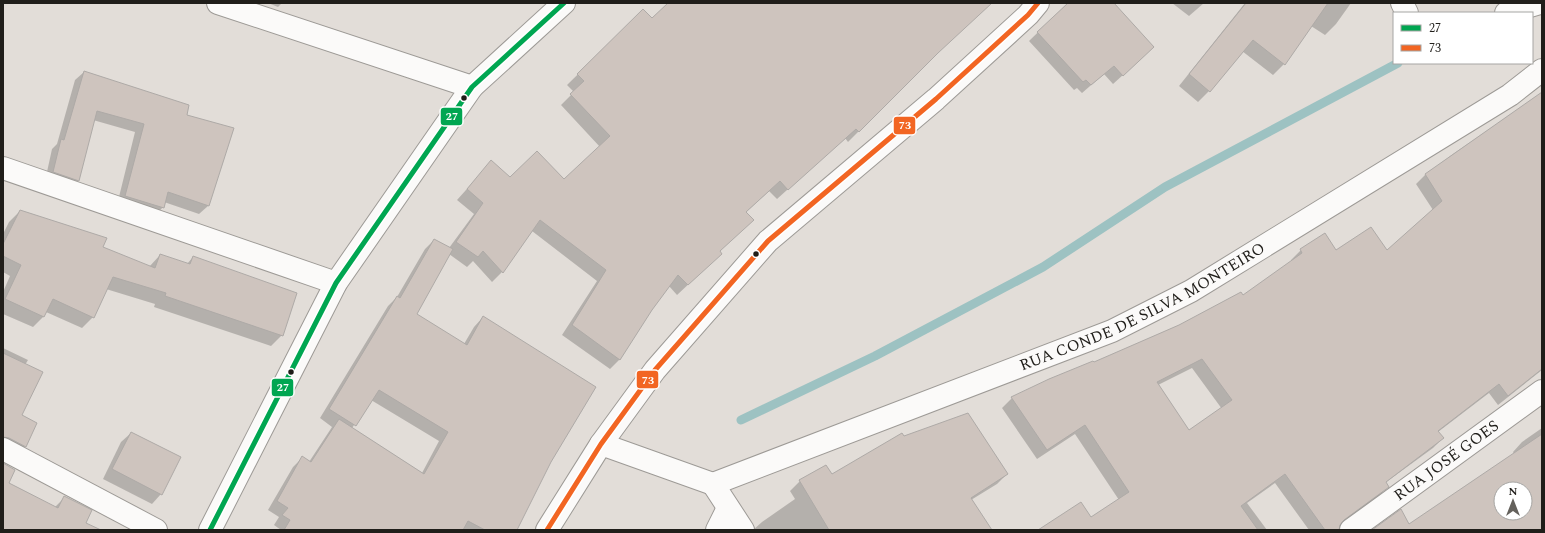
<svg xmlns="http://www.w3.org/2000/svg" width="1545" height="533" font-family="Spectral,serif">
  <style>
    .shadow { fill: #0003; fill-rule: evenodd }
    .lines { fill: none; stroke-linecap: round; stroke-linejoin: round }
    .stream { stroke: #9dc2c2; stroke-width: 9 }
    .building { fill: #cec4be; stroke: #aeaaa7; fill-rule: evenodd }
    .street-casing { stroke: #9d9a96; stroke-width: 24 }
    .secondary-casing { stroke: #9d9a96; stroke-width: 24 }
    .street { stroke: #fbfaf9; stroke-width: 22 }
    .secondary { stroke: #fbfaf9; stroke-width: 22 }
    .bus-1-casing { stroke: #fff; stroke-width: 8 }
    .bus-2-casing { stroke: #fff; stroke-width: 8 }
    .bus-1 { stroke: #00a651; stroke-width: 5 }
    .bus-2 { stroke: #f26522; stroke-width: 5 }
    .bus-dot { fill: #201e1a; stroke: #fff; stroke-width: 1.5 }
    .labels { text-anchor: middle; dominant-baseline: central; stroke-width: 4; stroke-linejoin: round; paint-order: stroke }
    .street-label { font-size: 16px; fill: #201e1a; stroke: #fff }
    .line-badge { stroke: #fff; stroke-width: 1.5 }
    .badge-label { font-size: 11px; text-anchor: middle; font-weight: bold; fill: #fff }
  </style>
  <rect width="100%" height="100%" fill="#e2ddd8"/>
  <!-- shadow -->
  <g class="shadow">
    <polygon points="268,3 282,3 278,7"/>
    <path d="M669,3h312l-54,60 -79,79 -3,-4 -68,61 -8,-8 -24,22 -26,39 2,2 -44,41 -8,-9 -18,24 -31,49 -10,10 -48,-34 35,-54 -65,-50 -30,41 -10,10 -19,-21 -6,6 -18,-13 -33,61 48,29 10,-17 9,-10 67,145 -35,68h-234l-7,-5 5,-8 -11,-7 25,-43 9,-9 7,4 23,-35 -12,-9 68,-112 9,-9 28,-48 9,-9 15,8 25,-34 -17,-14 34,-38 19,17 54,2 36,-34 -39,-42 13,-13 -7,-7 76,-75 9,9zM371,400l68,41 -17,32 -70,-45z"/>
    <polygon points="1068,3 1113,3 1144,56 1113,84 1104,74 1082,93 1077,88 1074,90 1029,41"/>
    <polygon points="1172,3 1204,3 1189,16"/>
    <polygon points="1245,3 1351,3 1336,24 1325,35 1311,26 1284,64 1273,75 1242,51 1209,91 1198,102 1179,86"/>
    <polygon points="84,72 186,115 232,129 208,206 199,214 164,202 163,207 155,216 117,205 135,132 93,120 78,181 69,189 45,181 52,149 57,144 75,80"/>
    <path d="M1542,93v277l-44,35 -9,-12 -51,39 5,6 -10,10 -48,35 2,4 -9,10 -39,28 -1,5h-29l-34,-47 -28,20 20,27h-226l50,-11 28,-19 -44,-66 -38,25 -35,-51 10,-10 38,-18 44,-17 149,-66 49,-36 -1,-1 10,-10 85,2 47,-42 -17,-26 9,-9 28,-21zM1192,368l30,41 -34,23 -30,-47z"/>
    <polygon points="20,211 101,248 149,267 160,255 187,264 193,257 282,335 271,346 154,307 155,304 106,289 93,317 82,328 46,312 44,316 33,327 3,314 3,292 10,276 3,272 3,234 9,222"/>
    <polygon points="3,348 28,360 25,365 21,415 26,445 15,456 3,450"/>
    <path d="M1542,428v102h-168l35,-5 105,-71 -1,-2 9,-10zM1501,489h24v24h-24z"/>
    <polygon points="131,433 161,494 152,504 103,479 121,442"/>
    <polygon points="904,437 1007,474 997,484 971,500 990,530 753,530 762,522 795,499 790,491 800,481 831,476"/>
    <polygon points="65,497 82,530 3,530 3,511 55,507"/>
  </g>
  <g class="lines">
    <!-- stream -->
    <polyline class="stream" points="741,420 875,356 1043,267 1165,187 1398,63"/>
  </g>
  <!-- building -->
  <g class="building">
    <polygon points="668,3 992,3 938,53 859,132 856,129 788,190 780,181 746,212 754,220 720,251 722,254 688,285 678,275 652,310 620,360 572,325 606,270 540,220 503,273 483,251 478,257 456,242 483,203 467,189 491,160 510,177 537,151 564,179 610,136 570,94 584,81 577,74 643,9 652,18"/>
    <polygon points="1068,3 1114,3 1154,47 1123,76 1114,66 1091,85 1086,80 1083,82 1037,32"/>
    <polygon points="1246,3 1328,3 1285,65 1253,40 1210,92 1189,74"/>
    <polygon points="84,71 189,105 187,115 234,128 209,206 168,192 164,208 125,196 144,124 97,111 79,181 53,172 61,139 64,140"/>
    <path d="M1542,92v277l-34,27 -9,-12 -61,47 6,7 -58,44 3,5 -45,33 -4,5 -1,5h-14l-40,-56 -44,32 17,24h-220l43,-28 10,15 38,-25 -44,-67 -38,25 -36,-53 38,-18 44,-18 1,1 85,-37 62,-33 2,3 59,-42 -2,-4 25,-16 11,17 35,-23 16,23 55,-49 -17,-27zM1202,359l30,41 -43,30 -32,-48z"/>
    <polygon points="20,210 107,238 103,247 155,268 160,254 190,264 193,256 297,293 283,336 165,296 166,293 113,277 94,318 53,299 44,317 5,299 21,265 3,256 3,244"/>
    <polygon points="434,239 453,249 417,314 467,345 483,316 596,387 551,462 517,530 485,530 468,521 463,530 284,530 290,520 282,515 288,508 277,501 302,456 311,462 339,419 424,474 448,432 379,390 356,426 329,409 397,296 400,298"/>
    <polygon points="3,353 43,372 22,415 37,423 26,447 9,438 3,437"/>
    <polygon points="968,413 1008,474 971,498 992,530 829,530 799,480 826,465 832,474 902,433 904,436"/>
    <polygon points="131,432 181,457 162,495 112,469"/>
    <path d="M1542,434v96h-170l29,-21 8,15zM1501,489h24v24h-24z"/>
    <polygon points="3,463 15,470 9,483 58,508 64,496 92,510 86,523 101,530 3,530"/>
  </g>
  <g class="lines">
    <defs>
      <g id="street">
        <polyline points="218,3 472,87"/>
        <polyline points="1402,3 1407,13"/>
        <polyline points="1506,13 1540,3"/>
        <polyline points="3,168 336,283"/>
        <polyline points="601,444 713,484"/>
        <polyline points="3,449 156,530"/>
        <path id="s1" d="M713,484l399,-153 79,-40 319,-196 32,-25"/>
        <polyline points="713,484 743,530"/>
        <polyline points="547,530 601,444 655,370 768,241 936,99 1028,15 1038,3"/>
        <polyline points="717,530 728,508"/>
        <path id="s2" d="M1351,530l191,-139"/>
      </g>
      <polyline id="secondary" points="210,530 336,283 472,87 564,3"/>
    </defs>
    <!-- street casing -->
    <use href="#street" class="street-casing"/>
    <!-- secondary casing -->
    <use href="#secondary" class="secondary-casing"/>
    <!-- street -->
    <use href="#street" class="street"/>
    <!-- secondary -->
    <use href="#secondary" class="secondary"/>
    <defs>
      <polyline id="bus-1" points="210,530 336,283 472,87 564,3"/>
      <polyline id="bus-2" points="547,530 601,444 655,370 768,241 936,99 1028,15 1038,3"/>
    </defs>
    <!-- bus-1 casing -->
    <use href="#bus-1" class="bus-1-casing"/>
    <!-- bus-2 casing -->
    <use href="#bus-2" class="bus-2-casing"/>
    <!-- bus-1 -->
    <use href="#bus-1" class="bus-1"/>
    <!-- bus-2 -->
    <use href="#bus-2" class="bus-2"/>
  </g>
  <!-- markers -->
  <g class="bus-dot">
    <circle cx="464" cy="98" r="3.5"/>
    <circle cx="756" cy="254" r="3.5"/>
    <circle cx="291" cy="372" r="3.5"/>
  </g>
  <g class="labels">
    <!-- street labels -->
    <g class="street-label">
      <text stroke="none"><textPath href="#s1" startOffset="465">RUA CONDE DE SILVA MONTEIRO</textPath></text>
      <text stroke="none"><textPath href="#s2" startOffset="118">RUA JOSÉ GOES</textPath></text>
    </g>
  </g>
  <g class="line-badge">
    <rect x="440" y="107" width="23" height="19" rx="4" fill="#00a651"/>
    <rect x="893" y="116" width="23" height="19" rx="4" fill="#f26522"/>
    <rect x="636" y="370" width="23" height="19" rx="4" fill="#f26522"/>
    <rect x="271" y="378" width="23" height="19" rx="4" fill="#00a651"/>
  </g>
  <g class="badge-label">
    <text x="452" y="120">27</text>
    <text x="905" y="129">73</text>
    <text x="648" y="384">73</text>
    <text x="283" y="391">27</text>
  </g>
  <!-- border -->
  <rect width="1545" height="533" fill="none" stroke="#201e1a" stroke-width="8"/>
  <!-- legend -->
  <rect x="1393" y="12" width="140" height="52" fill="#ffffff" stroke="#a6a5a3"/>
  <rect x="1401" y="25" width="20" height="6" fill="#00a651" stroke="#a6a5a3"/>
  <text x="1429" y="32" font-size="12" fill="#201e1a">27</text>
  <rect x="1401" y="45" width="20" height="6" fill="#f26522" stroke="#a6a5a3"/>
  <text x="1429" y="52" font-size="12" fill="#201e1a">73</text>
  <!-- north arrow -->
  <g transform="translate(1513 501)"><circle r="19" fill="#ffffff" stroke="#a6a5a3"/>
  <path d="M0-3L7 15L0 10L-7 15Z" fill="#64615c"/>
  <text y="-6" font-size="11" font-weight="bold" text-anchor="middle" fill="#201e1a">N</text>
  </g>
</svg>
